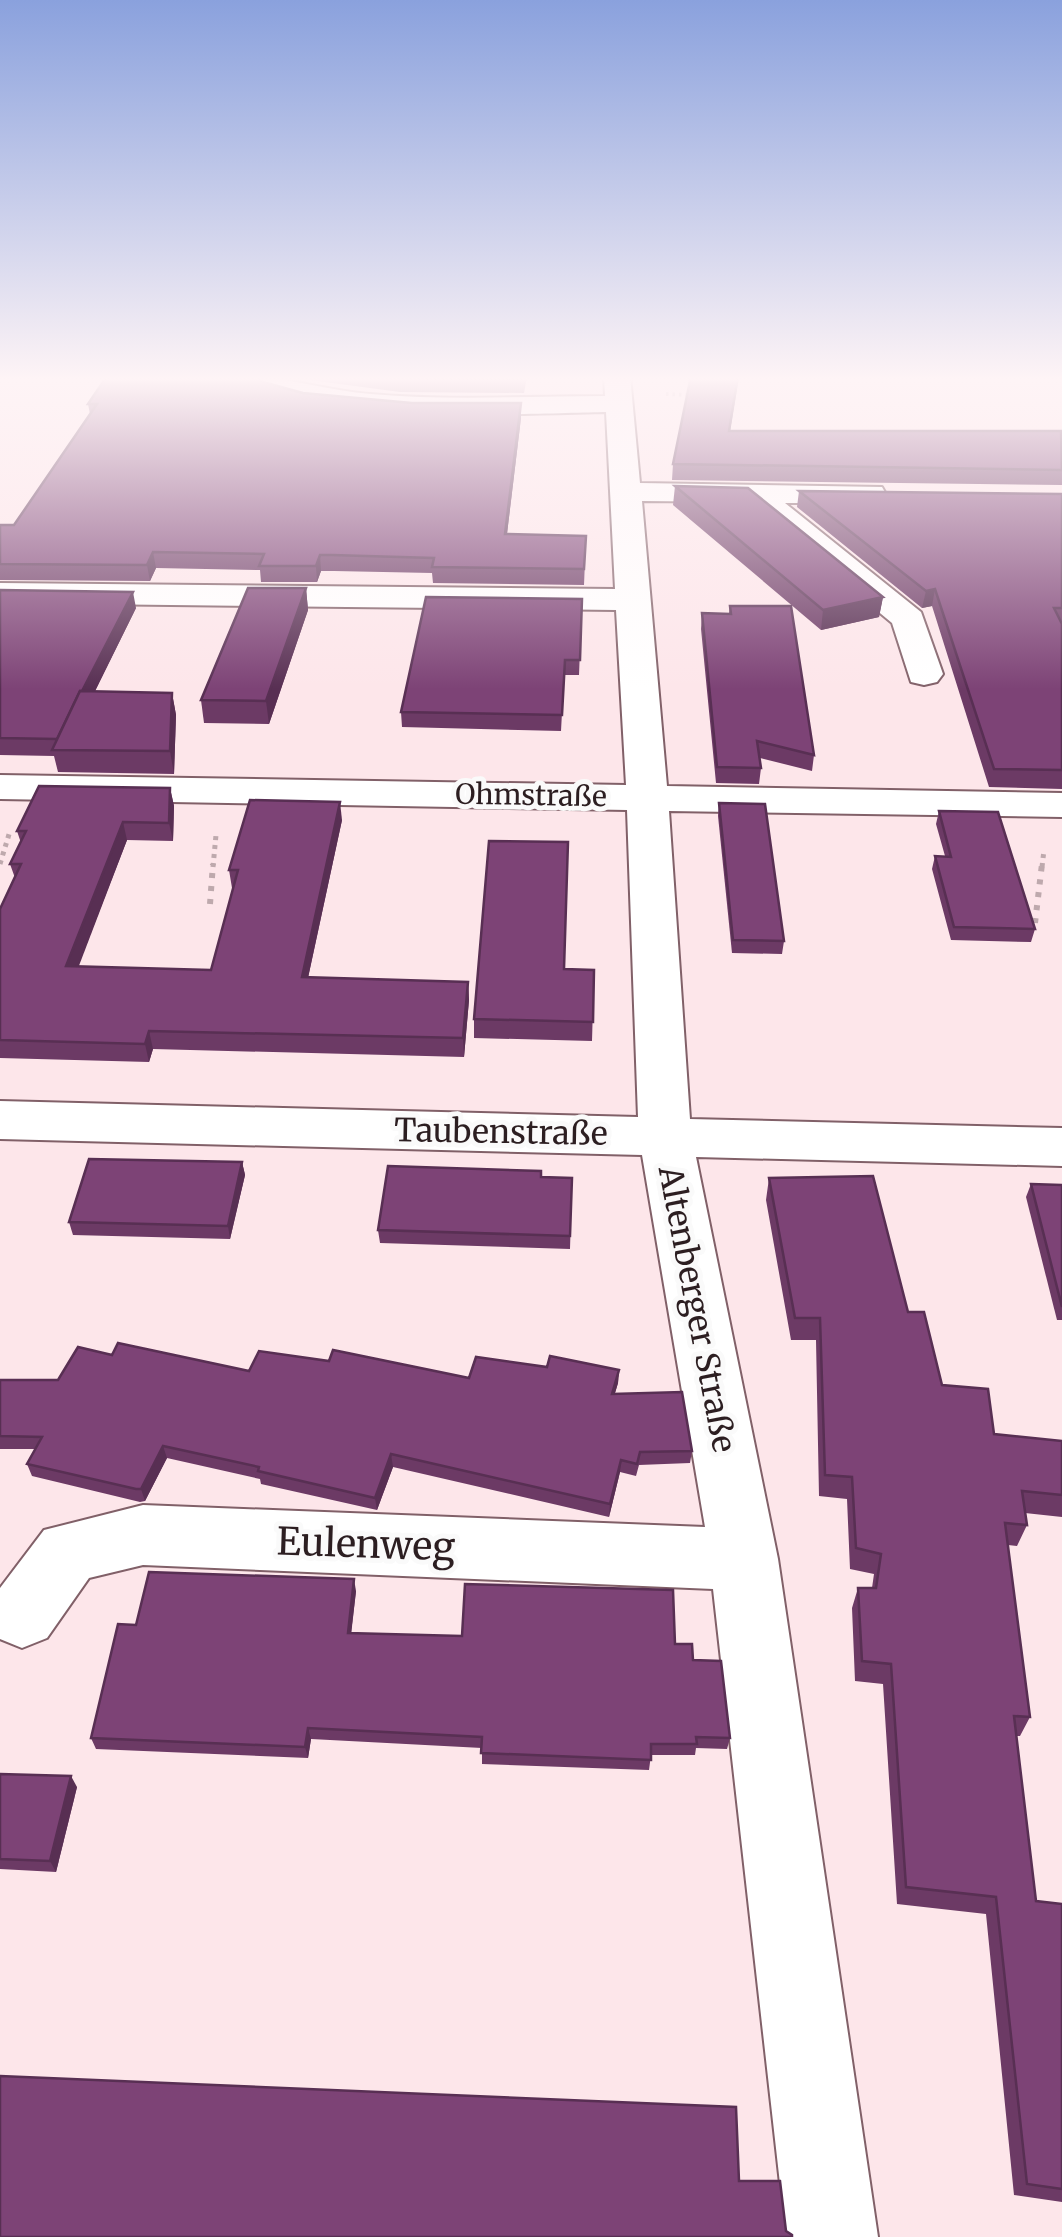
<svg xmlns="http://www.w3.org/2000/svg" width="1062" height="2237" font-family="Merriweather,serif">
  <style>
    .lines { fill: none; stroke-linecap: round; stroke-linejoin: round }
    .street-casing { stroke: #816068; stroke-width: 4 }
    .path-far2 { stroke: #bea9ad; stroke-width: 4; stroke-dasharray: 2.5 4; stroke-linecap: butt }
    .path-far1 { stroke: #bea9ad; stroke-width: 5; stroke-dasharray: 4 5; stroke-linecap: butt }
    .path { stroke: #bea9ad; stroke-width: 6; stroke-dasharray: 5 8; stroke-linecap: butt }
    .street { fill: #fff; fill-rule: evenodd }
    .wall { fill: #6c3a65 }
    .shaded-wall { fill: #582f53 }
    .building { fill: #7d4376; stroke: #582f53; stroke-width: 2.5 }
    .labels { text-anchor: middle; dominant-baseline: central; stroke-width: 10; stroke-linejoin: round; paint-order: stroke }
    .far-street-label { font-size: 28px; fill: #2c1e21; stroke: #fafafa }
    .street-label { font-size: 32px; fill: #2c1e21; stroke: #fafafa }
    .near-street-label { font-size: 38px; fill: #2c1e21; stroke: #fafafa }
  </style>
  <rect width="100%" height="100%" fill="#fde6ea"/>
  <g class="lines">
    <defs>
      <path id="street" d="M242,376c43,0 85,15 129,18 78,7 156,2 234,2l-1,-20h26l10,107 242,4 4,7 -4,7 -11,2h-86l136,109 22,62 -6,8 -13,3 -13,-3 -19,-59 -146,-121 -104,-1 25,285 395,7v24l-393,-6 21,308 372,9v38l-366,-9 82,402 100,678h-92l-73,-648 -570,-24 -54,13 -42,60 -25,10 -22,-9v-51l44,-58 99,-25 562,22 -63,-372 -642,-16v-38l638,16 -11,-307 -627,-11v-24l626,10 -10,-175 -616,-7v-20l615,6 -9,-177c-66,1 -328,15 -364,-36z"/>
    </defs>
    <!-- street casing -->
    <use href="#street" class="street-casing"/>
    <!-- path-far2 -->
    <polyline class="path-far2" points="666,394 690,395"/>
    <!-- path-far1 -->
    <g class="path-far1">
      <polyline points="0,864 10,831"/>
      <polyline points="213,867 216,835"/>
      <polyline points="1042,867 1044,850"/>
    </g>
    <!-- path -->
    <g class="path">
      <polyline points="210,904 213,864"/>
      <polyline points="1035,923 1042,864"/>
    </g>
    <!-- street -->
    <use href="#street" class="street"/>
  </g>
  <!-- wall -->
  <g class="wall">
    <polygon points="280,376 527,376 524,393 400,392"/>
    <polygon points="691,376 739,376 730,431 1062,434 1062,485 672,480 673,464"/>
    <polygon points="263,382 303,393 521,418 507,534 586,536 584,585 433,583 432,573 334,571 321,571 317,582 261,582 260,570 156,568 150,581 0,580 0,525 14,525 90,414 88,404"/>
    <polygon points="675,486 883,597 879,617 821,630 673,505"/>
    <polygon points="799,491 1062,494 1062,789 989,787 932,606 922,608 797,507"/>
    <polygon points="306,588 308,610 269,724 204,723 201,700"/>
    <polygon points="0,590 136,608 95,691 172,693 176,715 174,774 58,772 54,756 0,755"/>
    <polygon points="582,599 579,675 564,675 561,731 402,727 401,712"/>
    <polygon points="730,606 814,755 812,771 760,758 761,768 759,784 716,783 701,629 702,613 729,614"/>
    <polygon points="170,788 174,806 173,841 127,840 78,966 211,970 234,888 232,888 229,870 342,820 308,978 468,982 469,1000 464,1057 153,1049 149,1062 0,1058 0,909 15,878 10,864 21,843 17,831"/>
    <polygon points="719,803 784,941 782,954 732,953 718,816"/>
    <polygon points="939,811 1035,929 1031,942 951,940 932,869 935,856 945,856 936,824"/>
    <polygon points="594,970 592,1041 474,1038 474,1019"/>
    <polygon points="242,1162 245,1175 230,1239 73,1235 69,1222"/>
    <polygon points="541,1177 572,1178 570,1249 380,1243 378,1230"/>
    <polygon points="769,1178 908,1312 942,1385 994,1434 1062,1441 1062,1517 1025,1513 1027,1525 1017,1546 1008,1545 1030,1717 1020,1736 1016,1736 1036,1901 1062,1904 1062,2202 1014,2195 986,1914 897,1904 883,1684 855,1681 852,1608 858,1588 872,1588 874,1574 850,1569 847,1499 819,1496 816,1340 791,1340 766,1200"/>
    <polygon points="1031,1184 1062,1185 1062,1320 1057,1320 1026,1197"/>
    <polygon points="112,1355 249,1371 329,1361 469,1378 547,1367 619,1370 618,1383 615,1393 692,1451 690,1463 639,1465 636,1476 620,1472 609,1517 393,1467 377,1510 261,1484 260,1479 167,1458 145,1501 140,1502 32,1476 27,1464 35,1449 0,1449 0,1380 58,1380"/>
    <polygon points="356,1591 351,1633 675,1644 693,1660 730,1738 727,1749 696,1748 695,1755 651,1755 649,1770 482,1764 482,1748 311,1739 308,1758 96,1749 91,1738 136,1625"/>
    <polygon points="0,1774 77,1787 56,1872 0,1869"/>
  </g>
  <!-- shaded-wall -->
  <g class="shaded-wall">
    <polygon points="521,403 521,418 505,550 505,534"/>
    <polygon points="153,552 156,568 150,581 147,565"/>
    <polygon points="320,555 321,571 317,582 316,566"/>
    <polygon points="306,588 308,610 269,724 266,701"/>
    <polygon points="935,589 932,606 922,608 926,591"/>
    <polygon points="133,592 136,608 66,750 58,739"/>
    <polygon points="883,597 879,617 821,630 823,610"/>
    <polygon points="172,693 176,715 174,774 170,751"/>
    <polygon points="170,788 174,806 173,841 169,823"/>
    <polygon points="340,802 342,820 304,996 302,977"/>
    <polygon points="123,822 127,840 72,984 66,966"/>
    <polygon points="468,982 469,1000 464,1057 463,1038"/>
    <polygon points="149,1031 153,1049 149,1062 145,1044"/>
    <polygon points="242,1162 245,1175 230,1239 228,1226"/>
    <polygon points="619,1370 618,1383 611,1406 612,1394"/>
    <polygon points="163,1446 167,1458 145,1501 141,1489"/>
    <polygon points="391,1454 393,1467 377,1510 375,1498"/>
    <polygon points="621,1460 620,1472 609,1517 610,1504"/>
    <polygon points="354,1579 356,1591 350,1644 348,1633"/>
    <polygon points="308,1728 311,1739 308,1758 305,1747"/>
    <polygon points="71,1776 77,1787 56,1872 50,1861"/>
  </g>
  <!-- building -->
  <g class="building">
    <polygon points="107,376 255,376 263,382 303,393 412,403 521,403 505,534 586,536 584,569 432,567 434,558 332,555 320,555 316,566 259,566 264,554 153,552 147,565 0,564 0,525 14,525 97,404 88,404"/>
    <polygon points="382,376 525,376 524,379 400,378"/>
    <polygon points="691,376 738,376 729,431 1061,431 1062,470 673,464"/>
    <polygon points="675,486 748,488 883,597 823,610"/>
    <polygon points="799,491 1062,494 1062,608 1054,608 1062,624 1062,770 994,769 935,589 926,591"/>
    <polygon points="248,588 306,588 266,701 201,700"/>
    <polygon points="0,590 133,592 82,691 80,691 57,739 0,738"/>
    <polygon points="426,597 582,599 580,660 565,660 562,715 401,712"/>
    <polygon points="730,606 791,606 814,755 757,741 761,768 717,767 702,613 731,614"/>
    <polygon points="80,691 172,693 170,751 52,750"/>
    <polygon points="39,786 170,788 169,823 123,822 66,966 211,970 238,870 229,870 250,800 340,802 302,977 468,982 463,1038 149,1031 145,1044 0,1040 0,909 21,864 10,864 26,831 17,831"/>
    <polygon points="719,803 765,804 784,941 733,940"/>
    <polygon points="939,811 998,812 1035,929 954,927 935,856 951,857"/>
    <polygon points="489,841 568,842 564,969 594,970 593,1022 474,1019"/>
    <polygon points="89,1159 242,1162 228,1226 69,1222"/>
    <polygon points="388,1166 541,1171 541,1177 572,1178 570,1236 378,1230"/>
    <polygon points="873,1176 908,1312 924,1312 942,1385 988,1389 994,1434 1062,1441 1062,1495 1022,1491 1027,1525 1005,1523 1030,1717 1014,1716 1036,1901 1062,1904 1062,2189 1027,2184 996,1897 906,1887 891,1664 862,1661 858,1588 876,1588 881,1554 856,1548 852,1477 825,1475 820,1318 795,1318 769,1178"/>
    <polygon points="1031,1184 1062,1185 1062,1307"/>
    <polygon points="118,1343 249,1371 259,1351 329,1361 333,1350 469,1378 476,1357 547,1367 550,1356 619,1370 612,1394 682,1392 692,1451 640,1452 637,1464 621,1460 610,1504 391,1454 375,1498 258,1471 259,1467 163,1446 141,1489 136,1489 27,1464 42,1437 0,1436 0,1380 58,1380 78,1347 112,1355"/>
    <polygon points="149,1572 354,1579 348,1633 462,1636 465,1584 673,1590 675,1644 692,1644 693,1660 721,1661 730,1738 696,1737 697,1744 651,1744 651,1760 481,1753 482,1737 308,1728 305,1747 91,1738 118,1624 136,1625"/>
    <polygon points="0,1774 71,1776 50,1861 0,1859"/>
    <polygon points="0,2076 736,2107 739,2181 780,2181 786,2231 792,2235 792,2237 0,2237"/>
  </g>
  <!-- sky -->
  <linearGradient id="sky" x2="0" y2="1"><stop stop-color="#8aa1dd"/><stop offset="0.55" stop-color="#fef4f6"/><stop offset="1" stop-color="#fef4f6" stop-opacity="0"/></linearGradient>
  <rect width="1062" height="689" fill="url(#sky)"/>
  <g class="labels">
    <!-- far-street labels -->
    <g class="far-street-label">
      <text transform="translate(531 795) rotate(1)">Ohmstraße</text>
    </g>
    <!-- street labels -->
    <g class="street-label">
      <text transform="translate(501 1132) rotate(1)">Taubenstraße</text>
      <text transform="translate(697 1309) rotate(79)">Altenberger Straße</text>
    </g>
    <!-- near-street labels -->
    <g class="near-street-label">
      <text transform="translate(366 1544) rotate(2)">Eulenweg</text>
    </g>
  </g>
</svg>
